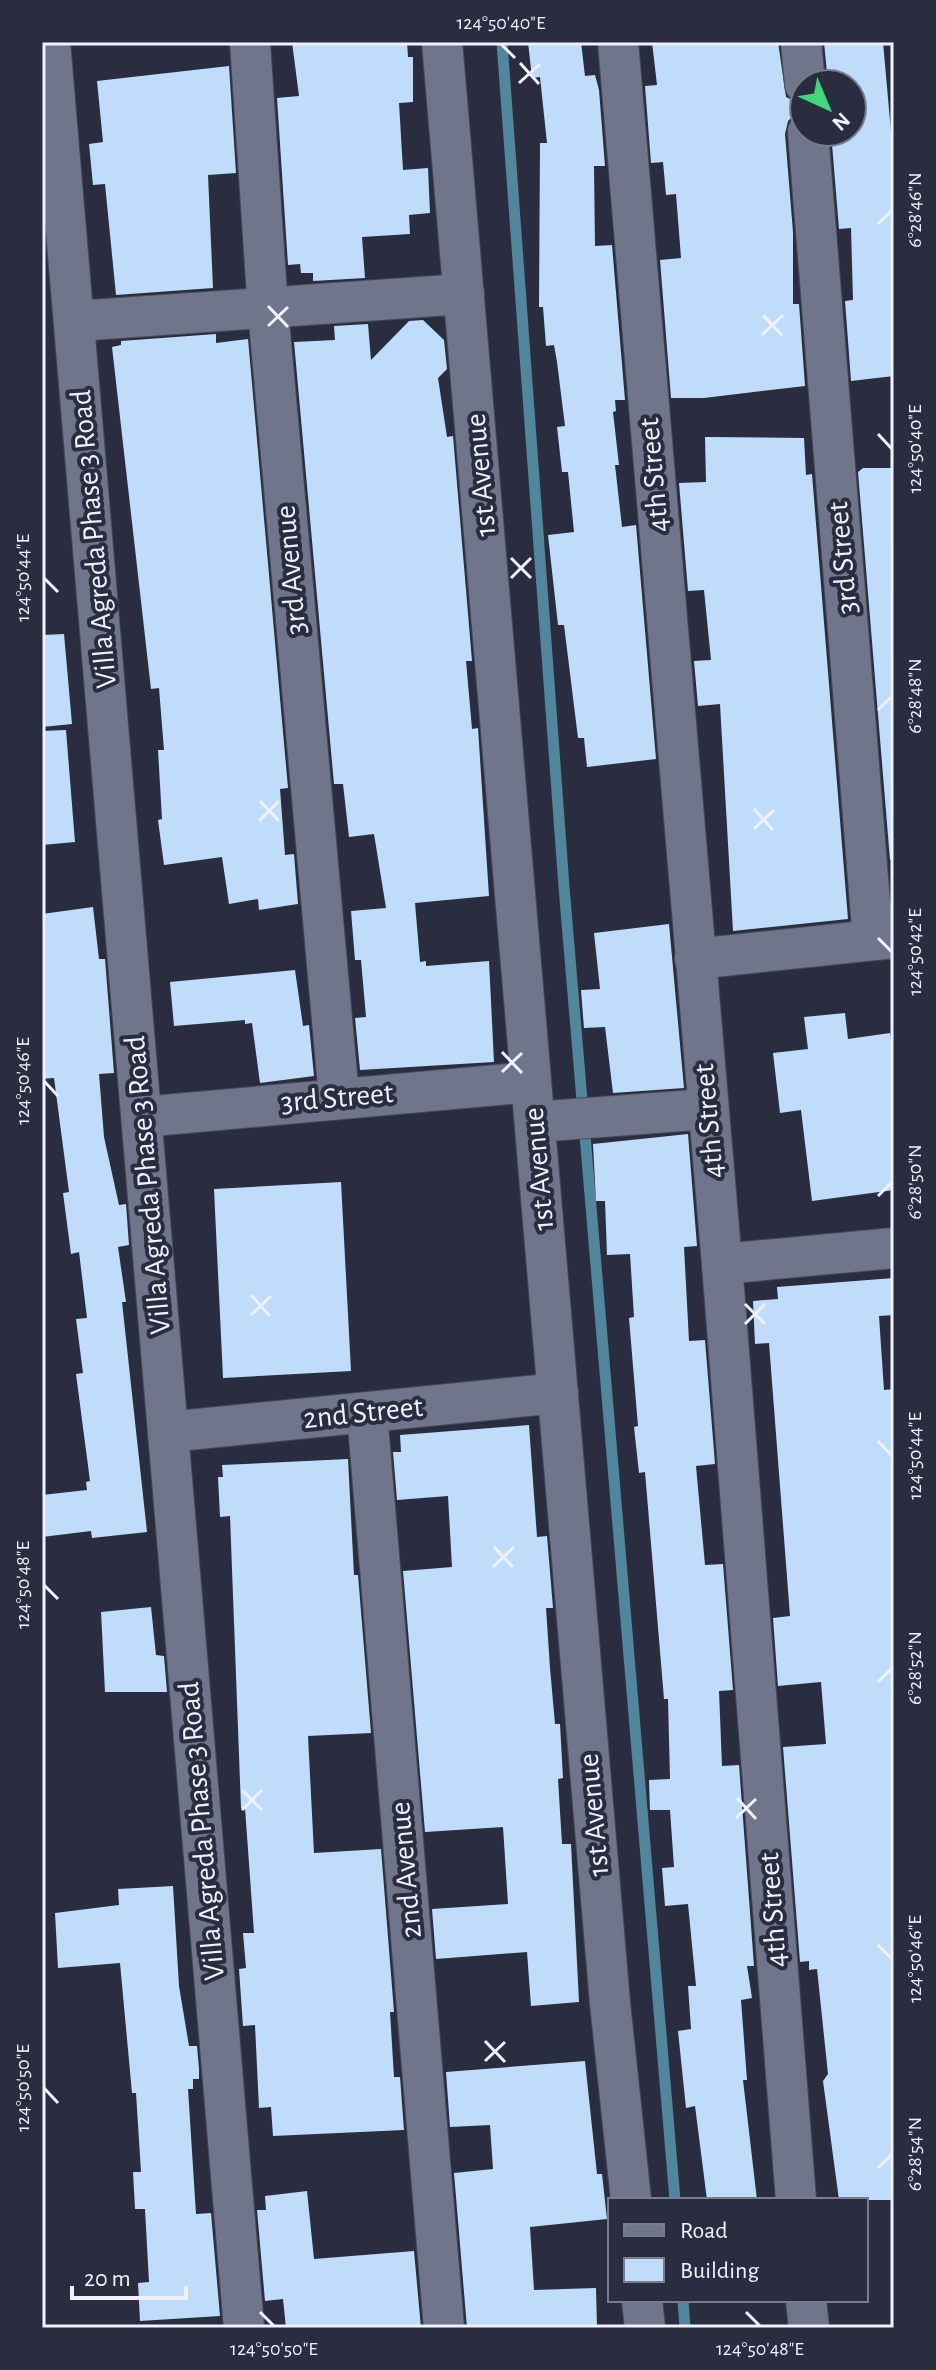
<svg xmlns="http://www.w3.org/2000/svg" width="936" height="2370" font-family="'Alegreya Sans',sans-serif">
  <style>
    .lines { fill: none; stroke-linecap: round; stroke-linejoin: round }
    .stream { stroke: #51869c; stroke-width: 11 }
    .building { fill: #bfdcfb }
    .minor-casing { stroke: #474a5a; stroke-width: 42 }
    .minor { stroke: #6f758a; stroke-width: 40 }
    .ticks { fill: none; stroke: #eff2fe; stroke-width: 3 }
    .labels { text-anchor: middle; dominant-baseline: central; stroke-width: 8; stroke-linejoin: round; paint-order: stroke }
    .street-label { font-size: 30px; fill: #eff2fe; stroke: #292d3f }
    .neatline { fill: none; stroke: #eff2fe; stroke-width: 3 }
    .ticks-label { font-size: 20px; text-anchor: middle; fill: #eff2fe }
  </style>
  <rect width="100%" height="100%" fill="#292d3f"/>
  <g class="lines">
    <!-- stream -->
    <g class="stream">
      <polyline points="502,42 564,887 675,2200"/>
      <polyline points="683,2300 685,2328"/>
    </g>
  </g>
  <!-- building -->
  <g class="building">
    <polygon points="292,42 407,42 408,57 413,57 413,102 399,103 403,170 428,168 430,213 409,215 410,234 362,237 365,278 313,281 313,273 301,273 300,264 288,265 277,98 299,96"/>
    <polygon points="528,42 581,42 585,76 595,75 599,90 605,166 594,166 595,246 612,245 625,400 615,400 616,411 613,412 619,465 615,465 622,527 636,525 656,759 587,767 584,738 578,738 564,625 558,625 548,535 574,532 568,472 562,472 557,427 565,426 557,362 554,345 546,346 543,307 539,307 540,143 547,143 540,77 532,78"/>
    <polygon points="652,42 778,42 786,97 804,106 788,121 785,134 793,232 793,304 799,304 805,386 704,398 671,398 660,260 681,258 676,194 666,195 663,162 651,163 645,86 657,85"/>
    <polygon points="824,42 883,42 894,166 894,376 851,381 845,301 853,300 851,228 839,229 831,132 852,132 852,84 828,84"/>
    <polygon points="229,66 236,173 208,175 213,288 116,295 105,184 93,185 89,144 103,142 97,81"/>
    <polygon points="423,320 444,340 447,369 438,378 447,437 453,436 472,661 466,661 472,729 478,728 489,896 415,903 420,962 426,961 426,966 489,961 494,1062 360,1070 355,1018 366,1017 361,960 355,960 351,911 386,908 374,834 349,837 343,784 334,784 294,342 335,340 334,326 368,324 371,360 409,321"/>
    <polygon points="216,334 216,343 248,339 288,788 280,789 285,855 294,854 298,904 259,910 258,899 229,904 222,857 164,865 158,820 162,819 158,750 164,750 159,688 151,689 112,347 121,345 121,341"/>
    <polygon points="705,437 804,438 806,475 812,474 848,919 733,931 720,704 698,706 694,661 711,660 704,590 688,591 679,483 706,482"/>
    <polygon points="863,468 894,468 894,860 890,860 858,472"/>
    <polygon points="64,634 72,724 42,727 42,635"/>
    <polygon points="66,730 75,842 42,845 42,731"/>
    <polygon points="93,907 99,959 105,959 114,1073 99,1074 104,1137 119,1205 126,1204 129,1245 118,1247 126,1302 122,1302 147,1532 92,1538 91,1531 42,1537 42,1495 87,1490 86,1482 90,1481 76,1374 83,1373 76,1319 87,1318 79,1252 71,1254 63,1193 69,1192 54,1078 42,1079 42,914"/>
    <polygon points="669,924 684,1088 613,1093 605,1027 584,1028 581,990 600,989 594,933"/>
    <polygon points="295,970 303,1026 309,1025 314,1076 260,1083 252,1023 245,1024 245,1020 174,1026 170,982"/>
    <polygon points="845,1013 848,1039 890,1033 894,1063 894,1190 812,1201 801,1110 780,1113 773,1053 808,1049 804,1017"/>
    <polygon points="688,1134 697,1246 684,1247 689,1341 705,1340 715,1464 696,1466 705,1565 723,1564 733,1690 719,1691 722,1766 739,1765 754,1966 747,1966 752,1998 741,2000 747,2080 743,2080 757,2200 707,2200 695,2106 686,2108 678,2031 691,2029 688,1986 696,1986 688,1904 665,1906 662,1868 674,1867 670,1810 650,1810 649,1780 670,1779 668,1699 664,1699 645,1472 639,1473 634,1427 638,1426 629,1318 634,1317 630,1254 607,1255 605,1201 596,1201 593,1144"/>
    <polygon points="341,1182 351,1371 223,1378 214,1189"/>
    <polygon points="894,1278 894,1315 879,1316 884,1390 894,1389 894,2200 839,2200 823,2081 828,2074 817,1969 809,1970 809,1961 800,1962 783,1747 826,1744 821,1682 778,1686 773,1618 790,1616 769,1343 755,1344 753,1301 778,1299 777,1287"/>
    <polygon points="529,1425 537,1537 547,1536 553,1608 546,1608 550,1668 555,1724 560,1724 563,1778 558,1779 562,1844 571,1844 579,2002 531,2006 527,1952 436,1959 432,1909 508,1904 503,1827 425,1832 403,1571 452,1567 448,1496 397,1500 393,1452 401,1452 400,1435"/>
    <polygon points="348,1459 354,1575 358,1575 371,1733 308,1736 314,1853 381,1849 394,2012 390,2012 394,2077 400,2077 404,2130 273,2136 271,2107 259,2108 255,2025 243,2026 239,1969 246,1968 243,1933 254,1933 245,1808 241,1808 230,1516 220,1517 218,1477 223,1477 222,1465"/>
    <polygon points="151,1607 156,1655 164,1656 167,1692 105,1692 101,1612"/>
    <polygon points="173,1886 179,1986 189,2046 197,2046 199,2069 199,2079 193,2079 193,2089 188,2089 196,2214 211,2213 220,2316 140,2321 138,2283 149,2282 145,2209 135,2209 133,2172 141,2172 136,2093 132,2093 120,1963 58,1968 55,1913 119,1905 118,1889"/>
    <polygon points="585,2061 597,2174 602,2174 607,2219 530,2227 534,2290 596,2288 597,2328 467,2328 454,2173 493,2169 490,2125 450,2127 446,2072"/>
    <polygon points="307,2191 314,2259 414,2251 421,2328 286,2328 283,2299 265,2301 257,2210 266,2210 265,2196"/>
  </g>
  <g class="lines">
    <defs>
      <g id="minor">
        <polyline points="50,42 244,2328"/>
        <polyline points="250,42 268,310 339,1097"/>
        <polyline points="442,42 610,2003 631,2200"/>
        <polyline points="618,42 722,1264 796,2200"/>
        <polyline points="801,42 805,84"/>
        <polyline points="808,132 873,940"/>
        <polyline points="76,321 464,294"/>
        <polyline points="695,959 894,938"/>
        <polyline points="142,1117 531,1082"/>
        <polyline points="535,1122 708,1109"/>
        <polyline points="722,1264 894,1248"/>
        <polyline points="367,1413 444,2328"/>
        <polyline points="168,1432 558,1393"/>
        <polyline points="642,2300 645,2328"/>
        <polyline points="806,2300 809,2328"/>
      </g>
    </defs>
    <!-- minor casing -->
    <use href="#minor" class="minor-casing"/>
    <!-- minor -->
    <use href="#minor" class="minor"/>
  </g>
  <!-- ticks -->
  <path class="ticks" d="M501,44l14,14M520,63l19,21M519,83l21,-19M878,224l14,-14M268,306l20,21M763,315l19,20M268,326l20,-19M762,335l21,-20M878,434l14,15M511,558l20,20M44,578l14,14M511,578l20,-20M878,710l14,-14M260,801l19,20M754,809l19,21M259,821l20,-20M754,829l20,-19M878,938l14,14M502,1052l20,21M502,1072l20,-19M44,1081l14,15M878,1196l14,-14M251,1295l19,21M745,1304l20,20M251,1315l20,-19M745,1324l20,-20M878,1441l14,15M494,1547l19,20M493,1567l21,-20M44,1585l14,14M878,1682l14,-14M242,1790l20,20M737,1798l19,21M242,1810l20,-20M736,1818l20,-19M878,1945l14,14M485,2041l20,21M485,2061l20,-19M44,2088l14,15M878,2168l14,-14M260,2312l14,14M746,2312l14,14"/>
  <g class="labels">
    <!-- street labels -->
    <g class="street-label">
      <text transform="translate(481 475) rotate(-95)">1st Avenue</text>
      <text transform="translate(654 475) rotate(-95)">4th Street</text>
      <text transform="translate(94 539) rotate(-95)">Villa Agreda Phase 3 Road</text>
      <text transform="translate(843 558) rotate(-95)">3rd Street</text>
      <text transform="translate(291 570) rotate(-95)">3rd Avenue</text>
      <text transform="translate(337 1098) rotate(-5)">3rd Street</text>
      <text transform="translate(709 1121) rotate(-95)">4th Street</text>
      <text transform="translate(539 1169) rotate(-95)">1st Avenue</text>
      <text transform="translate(148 1185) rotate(-95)">Villa Agreda Phase 3 Road</text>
      <text transform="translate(363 1413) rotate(-6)">2nd Street</text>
      <text transform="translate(594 1815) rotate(-95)">1st Avenue</text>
      <text transform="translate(202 1831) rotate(-95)">Villa Agreda Phase 3 Road</text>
      <text transform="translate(406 1870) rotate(-95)">2nd Avenue</text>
      <text transform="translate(773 1910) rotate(-94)">4th Street</text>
    </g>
  </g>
  <!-- border -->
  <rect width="936" height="2370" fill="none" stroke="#292d3f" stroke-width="88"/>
  <!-- legend -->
  <rect x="608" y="2198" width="260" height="104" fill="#292d3f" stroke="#787c8b" stroke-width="2"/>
  <rect x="624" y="2224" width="40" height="12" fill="#6f758a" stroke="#787c8b" stroke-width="2"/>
  <text x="680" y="2238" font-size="24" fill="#eff2fe">Road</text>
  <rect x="624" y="2258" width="40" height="24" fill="#bfdcfb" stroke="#787c8b" stroke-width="2"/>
  <text x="680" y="2278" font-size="24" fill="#eff2fe">Building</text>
  <!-- north arrow -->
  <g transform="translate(828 108) rotate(136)"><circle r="38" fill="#292d3f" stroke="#787c8b" stroke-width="2"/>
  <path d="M0-6L14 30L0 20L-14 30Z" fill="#43d77b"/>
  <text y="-12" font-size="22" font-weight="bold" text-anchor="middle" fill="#eff2fe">N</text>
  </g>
  <!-- scale -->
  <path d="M72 2286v12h114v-12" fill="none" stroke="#eff2fe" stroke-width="4"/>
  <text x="84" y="2286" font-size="24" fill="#eff2fe" stroke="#292d3f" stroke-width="6" paint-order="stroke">20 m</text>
  <rect x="44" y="44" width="848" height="2282" class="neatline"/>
  <g class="ticks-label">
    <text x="501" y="29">124°50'40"E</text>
    <text transform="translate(914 210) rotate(-90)" y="7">6°28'46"N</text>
    <text transform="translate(914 449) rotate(-90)" y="7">124°50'40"E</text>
    <text transform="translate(22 578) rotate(-90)" y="7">124°50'44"E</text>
    <text transform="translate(914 696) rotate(-90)" y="7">6°28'48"N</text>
    <text transform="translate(914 952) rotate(-90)" y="7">124°50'42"E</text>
    <text transform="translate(22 1081) rotate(-90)" y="7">124°50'46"E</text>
    <text transform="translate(914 1182) rotate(-90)" y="7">6°28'50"N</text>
    <text transform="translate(914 1456) rotate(-90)" y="7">124°50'44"E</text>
    <text transform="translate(22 1585) rotate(-90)" y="7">124°50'48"E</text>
    <text transform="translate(914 1668) rotate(-90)" y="7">6°28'52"N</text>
    <text transform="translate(914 1959) rotate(-90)" y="7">124°50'46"E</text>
    <text transform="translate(22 2088) rotate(-90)" y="7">124°50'50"E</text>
    <text transform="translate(914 2154) rotate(-90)" y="7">6°28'54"N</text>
    <text x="274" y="2355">124°50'50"E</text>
    <text x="760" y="2355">124°50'48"E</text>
  </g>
</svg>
